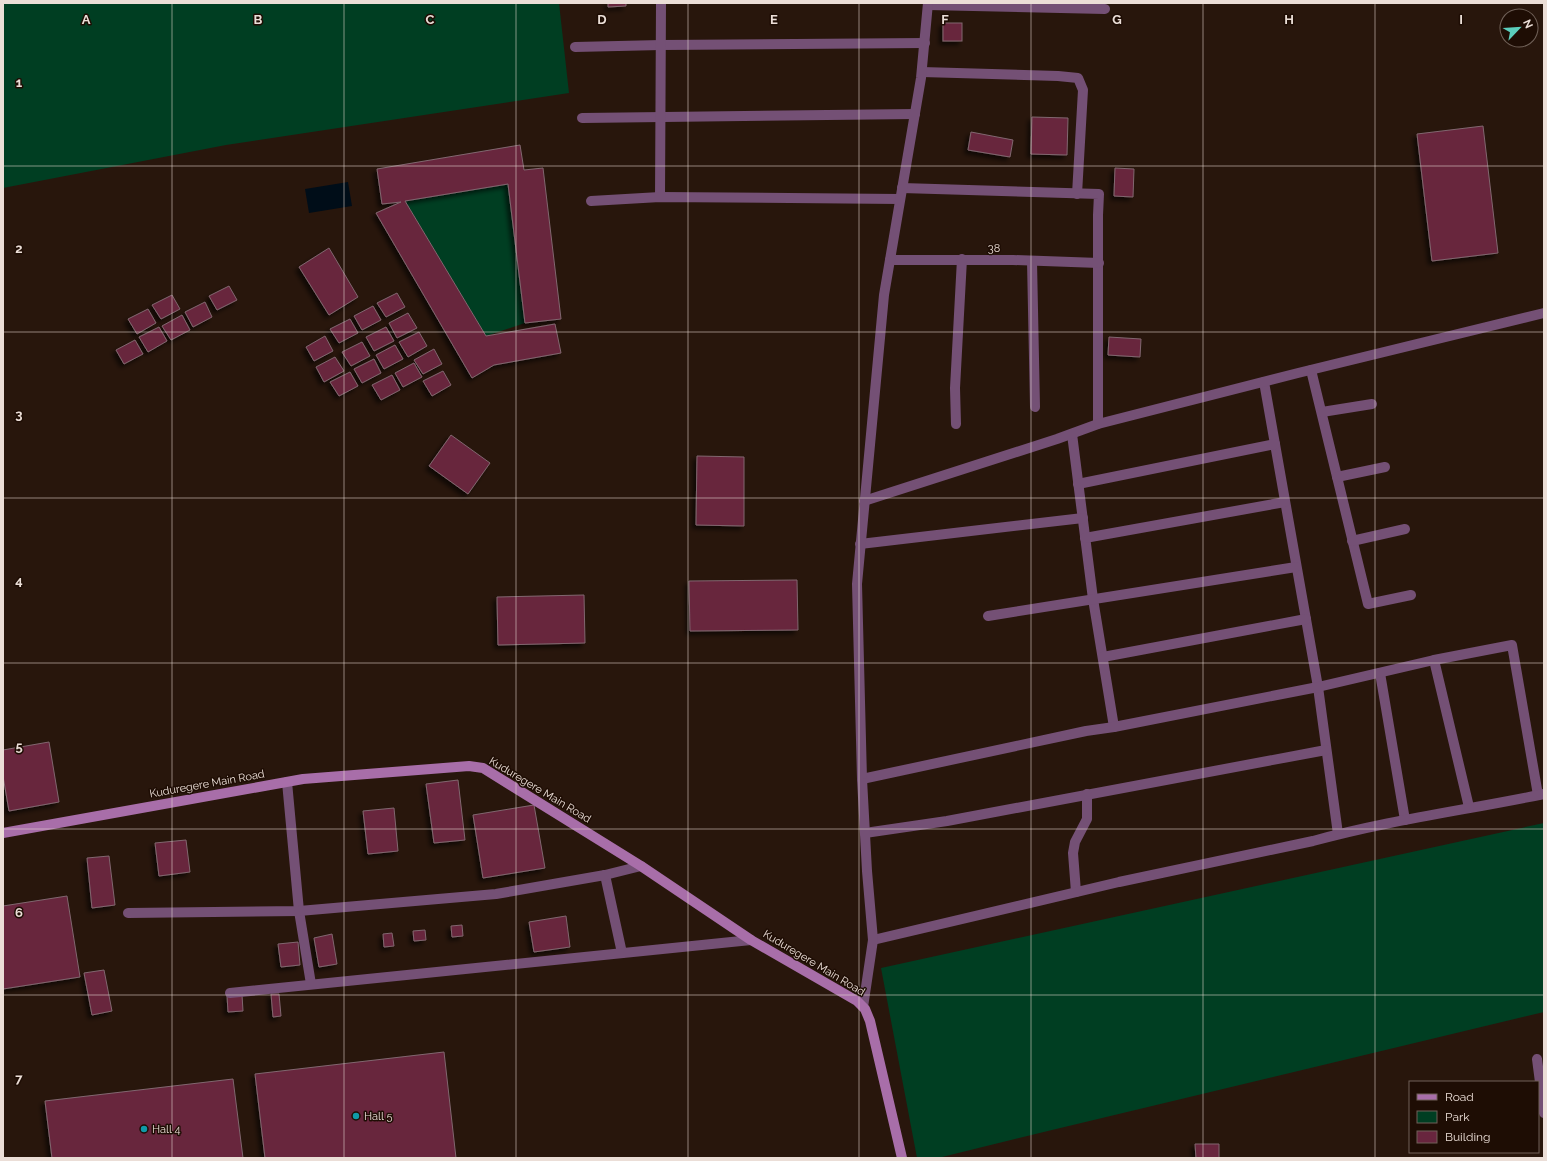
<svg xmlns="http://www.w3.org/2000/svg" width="1547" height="1161" font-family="Raleway,sans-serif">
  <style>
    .green { fill: #003e22 }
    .water { fill: #000d18 }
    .building { fill: #68253e; stroke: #81676f; filter: url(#shadow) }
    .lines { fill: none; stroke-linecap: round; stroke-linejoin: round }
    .street { stroke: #745075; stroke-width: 10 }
    .secondary { stroke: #a86ea9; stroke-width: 10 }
    .grid { fill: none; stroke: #ebded7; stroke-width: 1; stroke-opacity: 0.55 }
    .culture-dot { fill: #0f9aa8; stroke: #1e0d04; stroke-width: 1.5 }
    .labels { text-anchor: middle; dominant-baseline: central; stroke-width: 3; stroke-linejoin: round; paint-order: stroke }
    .street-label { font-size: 11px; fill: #ebded7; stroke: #1e0d04 }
    .poi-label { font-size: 11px; fill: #ebded7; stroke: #1e0d04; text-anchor: start }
    .grid-label { font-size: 13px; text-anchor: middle; font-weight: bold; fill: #ebded7; stroke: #1e0d04; stroke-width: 3; stroke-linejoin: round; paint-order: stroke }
  </style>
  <defs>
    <filter id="shadow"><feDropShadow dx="-3.5" dy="3.5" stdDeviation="2" flood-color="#0009"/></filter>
  </defs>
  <rect width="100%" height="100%" fill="#28160c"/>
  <!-- green -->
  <g class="green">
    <polygon points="3,3 559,3 569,93 226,145 3,188"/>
    <polygon points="508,184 525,323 486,336 405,201"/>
    <polygon points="1544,823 1544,1012 1052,1130 938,1158 917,1158 881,968"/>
  </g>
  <!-- water -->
  <polygon class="water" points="348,182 352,206 309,213 305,189"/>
  <!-- building -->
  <g class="building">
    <polygon points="608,3 626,3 626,6 608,7"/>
    <rect x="943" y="23" width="19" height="18"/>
    <polygon points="1032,117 1068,118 1067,155 1031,154"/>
    <polygon points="1483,126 1498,253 1432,261 1417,134"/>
    <polygon points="971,132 1013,140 1010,157 968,150"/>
    <polygon points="520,145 524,170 543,168 561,319 525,323 508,184 405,201 486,336 555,324 561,353 494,365 472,378 376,213 401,202 382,204 377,169"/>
    <polygon points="1115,168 1134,169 1133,197 1114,196"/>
    <polygon points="329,248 358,297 329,315 299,267"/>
    <polygon points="229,286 237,300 217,310 209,296"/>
    <polygon points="397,293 405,307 386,317 377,303"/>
    <polygon points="172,295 180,309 161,319 152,305"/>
    <polygon points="205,302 212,317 193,327 185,312"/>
    <polygon points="373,306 381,320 362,330 354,316"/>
    <polygon points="148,309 156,323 137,334 128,319"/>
    <polygon points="408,313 417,328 397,338 389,323"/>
    <polygon points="182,315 190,330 171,340 162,326"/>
    <polygon points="350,319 358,333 339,343 330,329"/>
    <polygon points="159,327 167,341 148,352 139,337"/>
    <polygon points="386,327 394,341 374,351 366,337"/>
    <polygon points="419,332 427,346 408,357 399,342"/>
    <polygon points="325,336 333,351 314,361 306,347"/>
    <polygon points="1109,337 1141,339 1140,357 1108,355"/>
    <polygon points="135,340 143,354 124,364 116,350"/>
    <polygon points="362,342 370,356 351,366 342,352"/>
    <polygon points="395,345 403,359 384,369 376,355"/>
    <polygon points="434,349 442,364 423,374 414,360"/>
    <polygon points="335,357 344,371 324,382 316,367"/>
    <polygon points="374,359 381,373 362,383 354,369"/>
    <polygon points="414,363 422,377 403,387 395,373"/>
    <polygon points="443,371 451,385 432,396 423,381"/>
    <polygon points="350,372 358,386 339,396 330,382"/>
    <polygon points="392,375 400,390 381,400 372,385"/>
    <polygon points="451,435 490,463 468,494 429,466"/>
    <polygon points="697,456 744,457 744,526 696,525"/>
    <polygon points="797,580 798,630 690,631 689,581"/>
    <polygon points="584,595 585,643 498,645 497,597"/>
    <polygon points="49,742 59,802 9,811 3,776 3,750"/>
    <polygon points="458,780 465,840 434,843 426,784"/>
    <polygon points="534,805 545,868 483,878 473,815"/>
    <polygon points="394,808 398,851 368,854 363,811"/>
    <polygon points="186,840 190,872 159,876 155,843"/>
    <polygon points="109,856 115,905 92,908 87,858"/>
    <polygon points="67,896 80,977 3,989 3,906"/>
    <polygon points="566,916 570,947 534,952 529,922"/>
    <polygon points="462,925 463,936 452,937 451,926"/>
    <polygon points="425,930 426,940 414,941 413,931"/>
    <polygon points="392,933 394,946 384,947 383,934"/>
    <polygon points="332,934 337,964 319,967 314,938"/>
    <polygon points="298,942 300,965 281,967 278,944"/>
    <polygon points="104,970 112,1011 92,1015 84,973"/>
    <polygon points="271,994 279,994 281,1016 273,1017"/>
    <polygon points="227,995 242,995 243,1011 228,1012"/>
    <polygon points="444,1052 456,1158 265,1158 255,1074"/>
    <polygon points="233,1079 243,1158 52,1158 45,1101"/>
    <polygon points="1195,1144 1219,1144 1219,1158 1196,1158"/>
  </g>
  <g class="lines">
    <!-- street -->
    <g class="street">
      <polyline points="928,5 1105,9"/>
      <polyline points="575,47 661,45 925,43"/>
      <polyline points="922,72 1058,76 1078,78 1083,90 1077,194"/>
      <polyline points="582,118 915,114"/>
      <polyline points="902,188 1099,194 1098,215 1098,424"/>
      <polyline points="660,197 661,3"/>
      <polyline points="591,201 660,197 900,199"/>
      <polyline points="890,260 1013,260 1099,263"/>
      <polyline points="1032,261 1035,407"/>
      <polyline points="1311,370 1368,604 1411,595"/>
      <polyline points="1264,382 1318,687 1338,834"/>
      <polyline points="1322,412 1372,404"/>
      <polyline points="956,424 955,388 962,259"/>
      <polyline points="1072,434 1093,599 1114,727"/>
      <polyline points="1337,477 1385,467"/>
      <polyline points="1078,484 1275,444"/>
      <polyline points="864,501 1057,439 1098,424 1298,373 1544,313"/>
      <polyline points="1085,538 1285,502"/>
      <polyline points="1352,541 1405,529"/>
      <polyline points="860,544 1083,518"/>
      <polyline points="988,616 1296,567"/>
      <polyline points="1103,657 1306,619"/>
      <polyline points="1434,660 1469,807"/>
      <polyline points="1380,673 1405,820"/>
      <polyline points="862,779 1086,731 1114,727 1318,687 1434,660 1512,645 1538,795"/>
      <polyline points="287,782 299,911 311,984"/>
      <polyline points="865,833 947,821 1326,750"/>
      <polyline points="605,875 622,953"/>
      <polyline points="1076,892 1073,853 1075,842 1087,819 1087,794"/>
      <polyline points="128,913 299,911 496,894 605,875 641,866"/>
      <path d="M873,940l246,-58 194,-41c76,-21 154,-31 231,-47"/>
      <polyline points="230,993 751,940"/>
      <polyline points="863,1007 873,940 867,871 862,779 857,584 884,295 921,78 928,3"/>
      <polyline points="1537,1059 1544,1113"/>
    </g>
    <!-- secondary -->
    <polyline class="secondary" points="3,833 303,779 469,766 483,768 641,866 751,940 857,1001 865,1009 870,1021 902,1158"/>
  </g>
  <!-- grid -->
  <path class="grid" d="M172,3v1155M344,3v1155M516,3v1155M688,3v1155M859,3v1155M1031,3v1155M1203,3v1155M1375,3v1155M3,166h1541M3,332h1541M3,498h1541M3,663h1541M3,829h1541M3,995h1541"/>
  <!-- markers -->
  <g class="culture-dot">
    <circle cx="356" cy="1116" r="4"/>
    <circle cx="144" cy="1129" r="4"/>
  </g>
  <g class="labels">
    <!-- street labels -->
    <g class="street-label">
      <text x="994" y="248">38</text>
      <text transform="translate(207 784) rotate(-10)">Kuduregere Main Road</text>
      <text transform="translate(540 790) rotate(31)">Kuduregere Main Road</text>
      <text transform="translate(814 963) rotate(31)">Kuduregere Main Road</text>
    </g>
    <!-- poi labels -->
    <g class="poi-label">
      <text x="364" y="1116">Hall 5</text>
      <text x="152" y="1129">Hall 4</text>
    </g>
  </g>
  <g class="grid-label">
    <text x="86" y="24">A</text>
    <text x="258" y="24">B</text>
    <text x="430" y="24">C</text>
    <text x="602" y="24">D</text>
    <text x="774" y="24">E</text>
    <text x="945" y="24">F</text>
    <text x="1117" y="24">G</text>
    <text x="1289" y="24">H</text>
    <text x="1461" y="24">I</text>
    <text x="19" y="87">1</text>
    <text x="19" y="253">2</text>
    <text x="19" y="419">3</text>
    <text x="19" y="585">4</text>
    <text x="19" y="751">5</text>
    <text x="19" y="917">6</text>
    <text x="19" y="1083">7</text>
  </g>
  <!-- border -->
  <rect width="1547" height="1161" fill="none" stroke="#ebded7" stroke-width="8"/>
  <!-- legend -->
  <rect x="1409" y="1081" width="130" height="72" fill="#1e0d04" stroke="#706158"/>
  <rect x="1417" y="1094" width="20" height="6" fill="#a86ea9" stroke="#706158"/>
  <text x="1445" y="1101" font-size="12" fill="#ebded7">Road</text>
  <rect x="1417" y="1111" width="20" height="12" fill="#003e22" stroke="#706158"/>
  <text x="1445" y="1121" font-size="12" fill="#ebded7">Park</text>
  <rect x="1417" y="1131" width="20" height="12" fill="#68253e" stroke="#706158"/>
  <text x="1445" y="1141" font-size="12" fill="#ebded7">Building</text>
  <!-- north arrow -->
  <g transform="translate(1519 28) rotate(65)"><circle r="19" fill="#1e0d04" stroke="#706158"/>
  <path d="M0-3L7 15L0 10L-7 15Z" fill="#5bcebc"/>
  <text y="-6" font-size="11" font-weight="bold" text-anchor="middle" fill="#ebded7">N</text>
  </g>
</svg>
